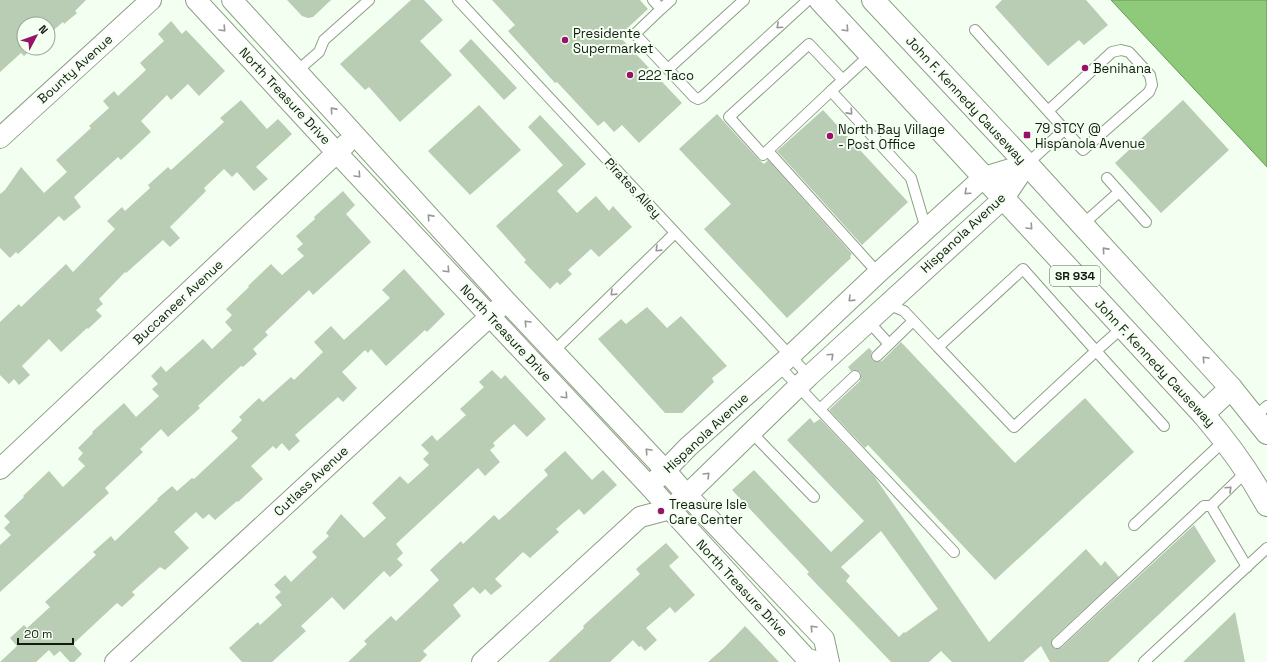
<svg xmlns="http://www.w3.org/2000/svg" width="1267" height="662" font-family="'Space Grotesk',sans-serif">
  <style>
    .water { fill: #8eca7a; stroke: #69955a }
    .building { fill: #b9ccb4; fill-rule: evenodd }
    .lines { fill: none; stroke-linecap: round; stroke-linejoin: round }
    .lane-casing { stroke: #8d9e87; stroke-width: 12 }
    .street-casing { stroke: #8d9e87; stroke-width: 22 }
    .primary-casing { stroke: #8d9e87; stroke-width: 24 }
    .lane { stroke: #fff; stroke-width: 10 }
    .street { stroke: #fff; stroke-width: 20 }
    .primary { stroke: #fff; stroke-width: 22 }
    .oneway { stroke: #959894 }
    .poi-dot { fill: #971268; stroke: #f3fff0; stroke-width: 1.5 }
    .labels { text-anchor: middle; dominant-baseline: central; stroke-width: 4; stroke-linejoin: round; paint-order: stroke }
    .shield { fill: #f3fff0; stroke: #565f54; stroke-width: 1 }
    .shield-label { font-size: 12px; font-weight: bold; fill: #131a11 }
    .poi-label { font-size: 13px; fill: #131a11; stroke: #f3fff0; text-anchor: start }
    .street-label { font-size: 13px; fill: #131a11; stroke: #f3fff0 }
  </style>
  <rect width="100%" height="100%" fill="#f3fff0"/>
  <!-- water -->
  <polygon class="water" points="1111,0 1267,0 1267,167"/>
  <!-- building -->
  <g class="building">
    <polygon points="0,0 86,0 75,11 77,13 64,24 63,22 48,35 48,24 24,24 24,48 33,48 24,56 21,53 0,72"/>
    <polygon points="287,0 331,0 313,17 308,18 302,16"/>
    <polygon points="411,0 424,0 443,20 420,41 452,75 400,122 369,87 365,90 340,64"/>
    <polygon points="492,0 640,0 648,9 619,36 682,103 639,143 622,125 614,132 604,121 598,126 557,82 555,83 508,31 515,25"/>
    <polygon points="1002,0 1086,0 1108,25 1084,45 1079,40 1048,66 995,7"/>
    <polygon points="171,21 182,34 186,30 225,71 199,96 188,84 171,100 167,95 141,121 151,132 121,160 118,157 74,197 81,207 64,221 59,216 18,254 16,252 10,258 0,248 0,194 5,190 21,167 44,193 67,172 56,160 91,128 89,126 109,108 103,101 114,91 118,96 146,70 140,63 164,41 158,34"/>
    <polygon points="471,39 517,88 504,100 459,51"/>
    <polygon points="241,100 267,129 278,119 292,134 256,167 268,179 254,191 237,172 232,177 224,169 204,188 206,191 170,227 180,238 170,247 163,240 126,273 125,272 99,299 103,304 96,310 102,316 88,329 87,328 61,352 49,339 22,366 30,375 19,385 14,379 9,384 0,375 0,322 19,304 21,307 66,264 73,272 115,229 107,221 122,207 125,211 150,188 148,185 168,167 171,170 224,122 220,118"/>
    <polygon points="1183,100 1229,150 1161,213 1115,163"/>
    <polygon points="479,105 521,150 470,195 428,151"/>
    <polygon points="823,110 908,202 862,245 777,151"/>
    <polygon points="717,114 758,159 764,164 768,160 852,254 850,256 851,258 787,318 704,229 731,204 679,149"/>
    <polygon points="540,115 586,164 557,191 577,213 596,196 609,211 613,206 632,227 599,257 591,249 568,270 572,274 560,285 557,282 550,289 524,262 526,260 496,226 563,165 528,127"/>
    <polygon points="343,191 355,205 346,214 371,242 313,295 309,290 265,332 268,335 253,349 257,354 243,367 241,366 198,406 200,408 168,437 161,429 140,449 143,452 105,488 109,493 0,592 0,545 11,535 4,528 10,522 4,516 24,497 23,496 49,471 63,487 85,466 78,459 83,453 78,448 93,433 92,432 124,403 136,417 159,396 152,389 158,384 151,376 161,366 166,372 203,339 212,349 232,330 225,322 232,315 226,309 249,287 248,286 271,264 282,275 304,256 297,249 303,244 296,236 315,219 314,217"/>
    <polygon points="404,269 445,314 427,332 425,330 386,366 371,349 368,353 365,350 342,372 357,388 343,402 338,397 295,435 300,441 289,451 282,443 276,449 273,446 251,466 263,479 238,502 237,501 215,520 209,514 203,519 196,512 174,532 189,548 165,570 160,567 132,592 135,595 122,607 117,603 73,644 82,654 74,662 70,662 60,651 54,656 49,650 36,662 0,662 17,646 10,638 24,625 27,628 50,607 45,602 96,555 93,552 111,536 115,541 158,500 157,499 172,486 177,491 192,478 194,479 238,438 231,431 242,420 239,417 259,398 263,402 291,377 294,380 323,352 314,342 331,326 344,340 390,298 382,290"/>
    <polygon points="647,307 667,328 681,316 727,366 712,378 714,382 682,413 665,413 598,339 621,319 626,324"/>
    <polygon points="901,342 1015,463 1085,398 1134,452 995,580 868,445 865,448 829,410 860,381 861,375 860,372 856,370 851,371 848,367 869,348 872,351 871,355 872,360 876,362 882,361"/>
    <polygon points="492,370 501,379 505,375 546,419 527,437 514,424 493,443 495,446 490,450 500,462 485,476 478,468 396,544 403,553 397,559 403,565 390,577 384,571 344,610 332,597 301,626 306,631 272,662 242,662 229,648 258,622 260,625 282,605 275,597 281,592 274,585 285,575 291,582 317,557 312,552 329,536 326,533 341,514 364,538 386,518 372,503 400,476 408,484 429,465 423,459 429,453 421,445 432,435 437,441 466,415 460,409 484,387 479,382"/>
    <path d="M810,418l4,5 6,-4 54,57 115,166 97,-93 15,17 4,-5 14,16 -66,61 -2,6 4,5 6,-1 133,-123 22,36 -108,101h-58l-9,-16 -18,16h-71l-11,-11 -12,11h-38l-84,-88 2,-2 -77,-82 22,-20 77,82 33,-31 -77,-81zM881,531l57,78 -33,24 -1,-1 -5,5 -53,-56 4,-5 -9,-9z"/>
    <polygon points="565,451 592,480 603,470 617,485 584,515 579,509 556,529 559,532 530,558 523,552 495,579 502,586 491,595 485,589 480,594 473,587 453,605 461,616 423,651 427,655 420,662 348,662 367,644 364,641 391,616 396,621 439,580 430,570 461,541 463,544 494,515 499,520 506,514 548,475 544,470"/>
    <polygon points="666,543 679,557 669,566 695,595 675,613 670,607 646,628 657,640 645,651 641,646 639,647 633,640 610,662 548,662 584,628 583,626 640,574 636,569"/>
    <polygon points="1235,612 1245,662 1183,662"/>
    <polygon points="745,626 779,662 708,662 725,647"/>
  </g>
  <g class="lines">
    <defs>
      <g id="lane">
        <polyline points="458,0 809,376"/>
        <polyline points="653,0 661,9 635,34 694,97 698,99 702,97 808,0"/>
        <polyline points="661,9 671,0"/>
        <polyline points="975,30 1083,150 1149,92 1152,85 1150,75 1129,52 1121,50 1112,52 1048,111"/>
        <polyline points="870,55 831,91 911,178 926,229"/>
        <polyline points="668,69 744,0"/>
        <polyline points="297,71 319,52 324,40 369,0"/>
        <polyline points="831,91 763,155 729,117 809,44 843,80"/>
        <polyline points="768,151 878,273"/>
        <polyline points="1027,164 1065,129"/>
        <polyline points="1107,178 1146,222"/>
        <polyline points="1082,225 1119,192"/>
        <polyline points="887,304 904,311 938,347 1023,269 1096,351 1014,427 938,347"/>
        <polyline points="868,321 889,344"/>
        <polyline points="1123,327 1096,351 1164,426"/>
        <polyline points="554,351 675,233"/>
        <polyline points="877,356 913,321"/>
        <polyline points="779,366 954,552"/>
        <polyline points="820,409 855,376"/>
        <polyline points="1255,416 1267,406"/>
        <polyline points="751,432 814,497"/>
        <polyline points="1211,506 1247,567"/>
        <polyline points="1134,525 1225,440"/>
        <polyline points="1057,643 1204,506 1211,506 1247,471"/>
        <polyline points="1144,662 1267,548"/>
      </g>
      <g id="street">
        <polyline points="196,0 337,153 650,487 806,658 817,662"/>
        <polyline points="232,0 506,301 665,470 686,494 824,639 829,662"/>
        <polyline points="0,138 151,0"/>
        <polyline points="0,469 346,144"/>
        <polyline points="657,479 688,447 790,356 878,273 984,177 1027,164"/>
        <polyline points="115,662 499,308"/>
        <polyline points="482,662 640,517 670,509 692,490 809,376 1004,198 1027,164"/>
      </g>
      <g id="primary">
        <path d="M820,0l383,414c24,28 46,58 64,91"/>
        <polyline points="873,0 1027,164 1231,388 1267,433"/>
        <polyline points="1203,414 1231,388"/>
      </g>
    </defs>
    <!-- lane casing -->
    <use href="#lane" class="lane-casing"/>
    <!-- street casing -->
    <use href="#street" class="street-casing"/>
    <!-- primary casing -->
    <use href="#primary" class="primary-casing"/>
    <!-- lane -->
    <use href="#lane" class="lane"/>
    <!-- street -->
    <use href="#street" class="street"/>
    <!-- primary -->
    <use href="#primary" class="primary"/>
  </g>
  <!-- one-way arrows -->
  <defs><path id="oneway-chevron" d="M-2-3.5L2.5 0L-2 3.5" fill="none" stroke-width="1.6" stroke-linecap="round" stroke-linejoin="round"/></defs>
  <g class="oneway">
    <use href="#oneway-chevron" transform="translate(779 26) rotate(138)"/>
    <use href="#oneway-chevron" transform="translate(223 29) rotate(47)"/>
    <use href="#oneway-chevron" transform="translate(846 29) rotate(47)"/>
    <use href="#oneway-chevron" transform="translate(333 110) rotate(-132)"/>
    <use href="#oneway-chevron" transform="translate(850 112) rotate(48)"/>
    <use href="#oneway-chevron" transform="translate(358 175) rotate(47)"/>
    <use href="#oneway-chevron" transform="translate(967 192) rotate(138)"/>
    <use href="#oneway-chevron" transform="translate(430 217) rotate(-132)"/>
    <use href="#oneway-chevron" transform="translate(1030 227) rotate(47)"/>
    <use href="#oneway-chevron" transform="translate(658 249) rotate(136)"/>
    <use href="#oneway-chevron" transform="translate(1105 250) rotate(-132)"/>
    <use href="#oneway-chevron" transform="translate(447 270) rotate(47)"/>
    <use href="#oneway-chevron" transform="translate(613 293) rotate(136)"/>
    <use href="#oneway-chevron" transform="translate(851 299) rotate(136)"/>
    <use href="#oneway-chevron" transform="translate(527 323) rotate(-133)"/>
    <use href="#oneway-chevron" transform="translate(831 356) rotate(-43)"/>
    <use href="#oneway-chevron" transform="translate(1205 359) rotate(-133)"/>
    <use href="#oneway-chevron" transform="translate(565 396) rotate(47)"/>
    <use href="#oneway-chevron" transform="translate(648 451) rotate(-133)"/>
    <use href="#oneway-chevron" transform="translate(707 475) rotate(-45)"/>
    <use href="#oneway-chevron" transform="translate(1229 489) rotate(-43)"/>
    <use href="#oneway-chevron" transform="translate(813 628) rotate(-133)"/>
  </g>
  <!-- markers -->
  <g class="poi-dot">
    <circle cx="565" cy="40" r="4"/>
    <circle cx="1085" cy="68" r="4"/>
    <circle cx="630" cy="75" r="4"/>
    <rect x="1023" y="131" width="8" height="8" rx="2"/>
    <circle cx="830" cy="136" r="4"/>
    <circle cx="661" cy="511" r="4"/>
  </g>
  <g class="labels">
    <!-- shield labels -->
    <rect class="shield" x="1050" y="266" width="50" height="20" rx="3"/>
    <g class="shield-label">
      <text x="1075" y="276">SR 934</text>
    </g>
    <!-- poi labels -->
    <g class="poi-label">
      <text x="573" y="33">Presidente<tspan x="573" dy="15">Supermarket</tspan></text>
      <text x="1093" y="68">Benihana</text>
      <text x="638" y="75">222 Taco</text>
      <text x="1035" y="128">79 STCY @<tspan x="1035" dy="15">Hispanola Avenue</tspan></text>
      <text x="838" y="129">North Bay Village<tspan x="838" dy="15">- Post Office</tspan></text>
      <text x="669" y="504">Treasure Isle<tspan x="669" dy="15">Care Center</tspan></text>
    </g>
    <!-- street labels -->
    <g class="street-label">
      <text transform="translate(75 69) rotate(-42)">Bounty Avenue</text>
      <text transform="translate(285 96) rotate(47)">North Treasure Drive</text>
      <text transform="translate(966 100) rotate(47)">John F. Kennedy Causeway</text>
      <text transform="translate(633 188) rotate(47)">Pirates Alley</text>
      <text transform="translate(963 233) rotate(-43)">Hispanola Avenue</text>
      <text transform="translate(178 302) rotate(-43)">Buccaneer Avenue</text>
      <text transform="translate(506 333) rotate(47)">North Treasure Drive</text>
      <text transform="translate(1155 363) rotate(47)">John F. Kennedy Causeway</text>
      <text transform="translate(706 433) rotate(-43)">Hispanola Avenue</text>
      <text transform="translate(311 481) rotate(-43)">Cutlass Avenue</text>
      <text transform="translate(742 588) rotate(47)">North Treasure Drive</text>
    </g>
  </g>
  <!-- north arrow -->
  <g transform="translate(36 36) rotate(49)"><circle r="19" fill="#f3fff0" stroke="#99a397"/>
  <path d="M0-3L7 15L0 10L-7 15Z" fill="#971268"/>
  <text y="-6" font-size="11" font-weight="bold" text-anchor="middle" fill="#131a11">N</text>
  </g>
  <!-- scale -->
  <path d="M18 638v6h55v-6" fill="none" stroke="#131a11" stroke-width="2"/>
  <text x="24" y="638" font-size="12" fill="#131a11" stroke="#f3fff0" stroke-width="3" paint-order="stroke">20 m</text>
</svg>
